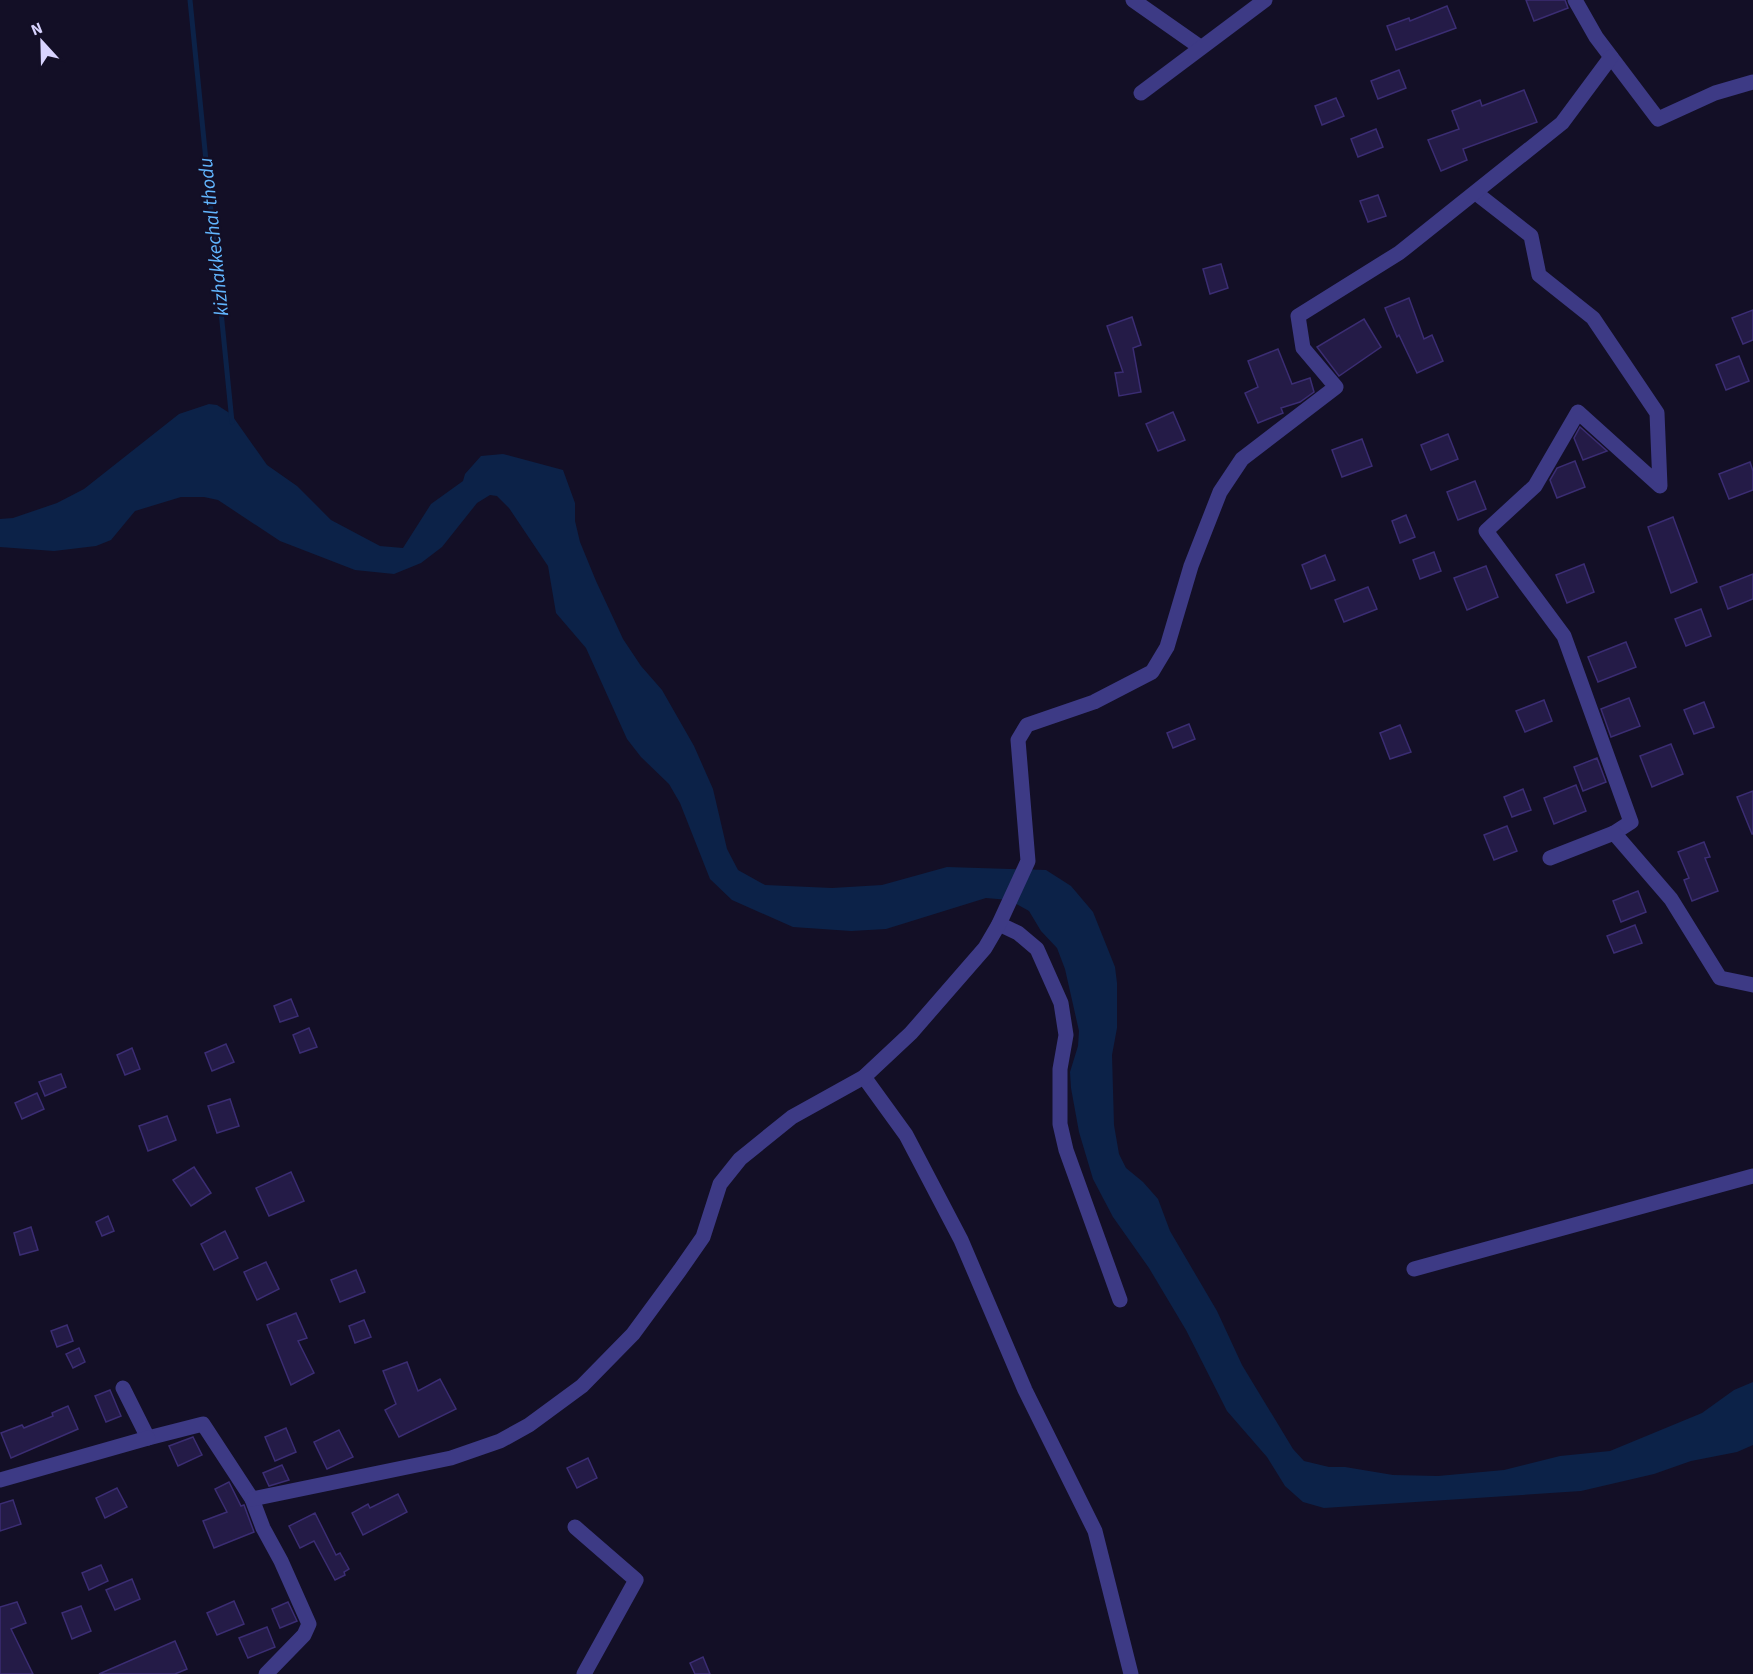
<svg xmlns="http://www.w3.org/2000/svg" width="1753" height="1674" font-family="'Source Sans 3',sans-serif">
  <style>
    .water { fill: #0c2248 }
    .lines { fill: none; stroke-linecap: round; stroke-linejoin: round }
    .stream { stroke: #0c2248; stroke-width: 5 }
    .building { fill: #241b47; stroke: #3b2d73; stroke-width: 1.5 }
    .minor { stroke: #3d3a85; stroke-width: 15 }
    .labels { text-anchor: middle; dominant-baseline: central; stroke-width: 4.5; stroke-linejoin: round; paint-order: stroke }
    .water-label { font-size: 20px; font-style: italic; fill: #62b6ff; stroke: #130f26 }
  </style>
  <rect width="100%" height="100%" fill="#130f26"/>
  <!-- water -->
  <polygon class="water" points="209,404 217,405 231,414 267,465 297,486 331,520 380,546 403,548 431,504 463,481 465,474 481,456 503,454 563,470 575,503 575,521 580,542 596,581 623,639 641,666 662,690 694,746 713,789 727,849 738,870 765,885 832,888 882,885 947,867 1046,870 1071,886 1093,912 1115,967 1117,983 1117,1028 1112,1055 1114,1125 1119,1154 1126,1168 1143,1182 1158,1199 1170,1231 1217,1311 1242,1365 1293,1449 1304,1461 1329,1467 1345,1467 1393,1475 1438,1476 1504,1470 1560,1456 1610,1451 1702,1413 1734,1390 1753,1382 1753,1445 1737,1452 1691,1461 1654,1474 1581,1491 1324,1508 1303,1502 1285,1486 1267,1457 1227,1411 1186,1330 1149,1268 1113,1217 1093,1179 1079,1132 1071,1088 1070,1072 1078,1046 1079,1031 1065,969 1057,948 1041,931 1029,911 1009,900 986,898 886,929 851,931 793,927 732,900 710,879 680,803 669,784 641,757 627,739 586,648 556,613 548,566 509,508 497,496 490,495 477,503 442,547 421,563 394,574 355,570 280,541 218,500 204,497 181,497 135,511 111,540 96,546 54,551 0,547 0,519 13,518 57,503 84,489 179,414"/>
  <g class="lines">
    <!-- stream -->
    <polyline class="stream" points="190,0 232,422"/>
  </g>
  <!-- building -->
  <g class="building">
    <polygon points="1526,0 1565,0 1568,8 1534,21"/>
    <polygon points="1447,6 1456,28 1396,50 1387,26 1409,18 1410,21"/>
    <polygon points="1399,70 1406,88 1378,99 1371,81"/>
    <polygon points="1524,90 1537,122 1463,149 1467,160 1441,171 1428,140 1459,129 1452,111 1480,100 1482,106"/>
    <polygon points="1336,98 1344,116 1322,125 1315,106"/>
    <polygon points="1376,129 1383,147 1358,157 1351,139"/>
    <polygon points="1378,195 1386,216 1368,222 1360,201"/>
    <polygon points="1221,264 1228,288 1210,294 1203,269"/>
    <polygon points="1409,298 1424,339 1432,335 1443,361 1417,373 1399,335 1397,337 1385,308"/>
    <polygon points="1753,310 1753,340 1743,344 1732,318"/>
    <polygon points="1132,317 1141,345 1133,348 1141,392 1119,396 1115,373 1123,372 1107,326"/>
    <polygon points="1364,319 1381,347 1339,376 1317,347"/>
    <polygon points="1278,349 1292,384 1310,378 1314,392 1300,402 1281,408 1283,413 1258,423 1245,393 1258,387 1248,361"/>
    <polygon points="1739,356 1749,381 1726,390 1716,365"/>
    <polygon points="1173,412 1185,440 1158,451 1146,424"/>
    <polygon points="1580,427 1607,451 1583,460 1574,438"/>
    <polygon points="1448,434 1458,459 1431,470 1421,445"/>
    <polygon points="1362,439 1372,466 1342,477 1332,450"/>
    <polygon points="1575,461 1585,487 1557,498 1550,480 1557,468"/>
    <polygon points="1750,462 1753,471 1753,490 1729,499 1719,474"/>
    <polygon points="1475,481 1486,509 1458,520 1447,492"/>
    <polygon points="1406,515 1415,537 1400,543 1392,521"/>
    <polygon points="1673,517 1697,582 1671,593 1648,527"/>
    <polygon points="1434,552 1441,571 1420,579 1413,560"/>
    <polygon points="1325,555 1335,580 1311,589 1302,565"/>
    <polygon points="1584,564 1594,592 1567,603 1556,575"/>
    <polygon points="1486,566 1498,597 1467,610 1454,578"/>
    <polygon points="1753,574 1753,599 1728,609 1720,587"/>
    <polygon points="1368,587 1377,609 1344,622 1335,600"/>
    <polygon points="1701,609 1711,636 1686,646 1675,619"/>
    <polygon points="1626,642 1636,667 1598,682 1588,657"/>
    <polygon points="1629,698 1640,726 1611,737 1601,709"/>
    <polygon points="1544,700 1552,721 1525,732 1516,711"/>
    <polygon points="1704,702 1714,727 1694,734 1684,710"/>
    <polygon points="1189,724 1195,739 1173,748 1167,733"/>
    <polygon points="1400,725 1411,752 1390,759 1380,733"/>
    <polygon points="1671,744 1683,774 1652,787 1640,756"/>
    <polygon points="1597,758 1606,782 1583,791 1574,767"/>
    <polygon points="1576,785 1586,811 1554,824 1544,798"/>
    <polygon points="1523,789 1531,810 1512,817 1504,797"/>
    <polygon points="1753,791 1753,834 1752,834 1737,797"/>
    <polygon points="1507,826 1517,851 1494,860 1484,835"/>
    <polygon points="1704,842 1710,857 1705,858 1718,891 1692,901 1684,880 1689,878 1678,852"/>
    <polygon points="1638,891 1646,912 1621,922 1613,901"/>
    <polygon points="1635,925 1642,943 1614,953 1607,936"/>
    <polygon points="291,999 298,1016 280,1022 274,1006"/>
    <polygon points="309,1028 317,1047 300,1053 293,1035"/>
    <polygon points="226,1044 234,1062 212,1071 205,1053"/>
    <polygon points="132,1048 140,1069 125,1075 117,1055"/>
    <polygon points="61,1074 66,1087 45,1096 39,1082"/>
    <polygon points="37,1093 44,1109 22,1119 15,1103"/>
    <polygon points="230,1099 239,1126 217,1133 208,1106"/>
    <polygon points="167,1116 176,1140 148,1151 139,1126"/>
    <polygon points="194,1167 211,1193 191,1206 173,1180"/>
    <polygon points="291,1172 304,1201 269,1216 256,1188"/>
    <polygon points="108,1216 114,1231 102,1236 96,1222"/>
    <polygon points="31,1227 38,1250 20,1255 14,1233"/>
    <polygon points="225,1231 238,1258 214,1270 201,1244"/>
    <polygon points="266,1262 279,1289 257,1300 244,1272"/>
    <polygon points="356,1270 365,1292 340,1302 331,1280"/>
    <polygon points="296,1313 307,1338 298,1341 314,1373 291,1385 267,1325"/>
    <polygon points="364,1320 371,1337 355,1343 349,1326"/>
    <polygon points="67,1325 73,1341 57,1347 51,1331"/>
    <polygon points="79,1348 85,1362 73,1368 66,1354"/>
    <polygon points="407,1362 418,1391 440,1379 456,1409 399,1437 385,1410 396,1404 383,1371"/>
    <polygon points="110,1390 121,1416 106,1422 95,1396"/>
    <polygon points="68,1406 78,1429 11,1458 1,1433 22,1425 24,1428 53,1416 52,1413"/>
    <polygon points="286,1428 296,1452 275,1461 265,1437"/>
    <polygon points="339,1430 353,1457 327,1469 314,1442"/>
    <polygon points="193,1437 202,1455 178,1466 169,1446"/>
    <polygon points="588,1458 597,1478 577,1488 567,1468"/>
    <polygon points="282,1465 289,1480 269,1486 263,1473"/>
    <polygon points="229,1482 241,1506 244,1505 254,1532 214,1548 203,1521 227,1512 215,1489"/>
    <polygon points="117,1488 127,1507 105,1518 96,1498"/>
    <polygon points="398,1494 407,1512 363,1535 352,1513 368,1504 370,1508"/>
    <polygon points="13,1500 21,1524 0,1531 0,1504"/>
    <polygon points="315,1513 336,1555 340,1553 349,1569 344,1572 345,1575 335,1580 314,1541 300,1548 289,1526"/>
    <polygon points="101,1565 108,1581 89,1590 82,1573"/>
    <polygon points="132,1579 140,1599 115,1610 106,1590"/>
    <polygon points="234,1601 244,1624 217,1635 207,1613"/>
    <polygon points="17,1602 26,1623 11,1629 33,1674 0,1674 0,1607"/>
    <polygon points="288,1602 297,1621 280,1628 272,1609"/>
    <polygon points="81,1606 91,1631 72,1639 62,1613"/>
    <polygon points="267,1627 275,1647 248,1658 239,1638"/>
    <polygon points="175,1641 187,1669 175,1674 99,1674"/>
    <polygon points="703,1657 710,1674 695,1674 690,1663"/>
  </g>
  <g class="lines">
    <!-- minor -->
    <g class="minor">
      <polyline points="1133,0 1200,47"/>
      <polyline points="1575,0 1596,37 1658,119 1715,93 1753,82"/>
      <polyline points="1141,93 1265,0"/>
      <polyline points="1476,193 1531,236 1539,275 1593,318 1657,413 1660,486 1578,412 1535,486 1486,531 1564,636 1631,822 1614,833"/>
      <polyline points="1550,858 1614,833 1671,899 1720,978 1753,985"/>
      <polyline points="999,924 1018,933 1037,949 1061,1003 1066,1035 1060,1069 1060,1124 1066,1150 1120,1300"/>
      <polyline points="864,1077 906,1135 961,1240 1025,1390 1095,1531 1131,1674"/>
      <polyline points="1414,1269 1753,1176"/>
      <polyline points="123,1388 148,1438 203,1424 252,1499 263,1528 281,1561 309,1624 304,1635 266,1674"/>
      <polyline points="0,1480 148,1438"/>
      <polyline points="252,1499 451,1458 500,1441 529,1425 582,1386 633,1334 680,1270 703,1237 720,1184 740,1159 792,1117 864,1077 911,1033 985,948 999,924 1028,861 1018,740 1027,725 1094,702 1152,672 1167,647 1191,566 1220,492 1242,459 1336,387 1303,348 1298,316 1399,253 1562,123 1611,57"/>
      <polyline points="575,1527 636,1580 584,1674"/>
    </g>
  </g>
  <g class="labels">
    <!-- water labels -->
    <g class="water-label">
      <text transform="translate(214 237) rotate(-96)">kizhakkechal thodu</text>
    </g>
  </g>
  <!-- north arrow -->
  <g transform="translate(42 42) rotate(338)" stroke="#130f26" stroke-width="4.5" paint-order="stroke">
  <path d="M0-4.5L10 22L0 15L-10 22Z" fill="#d9d4ff"/>
  <text y="-9" font-size="16" font-weight="bold" text-anchor="middle" fill="#d9d4ff">N</text>
  </g>
</svg>
